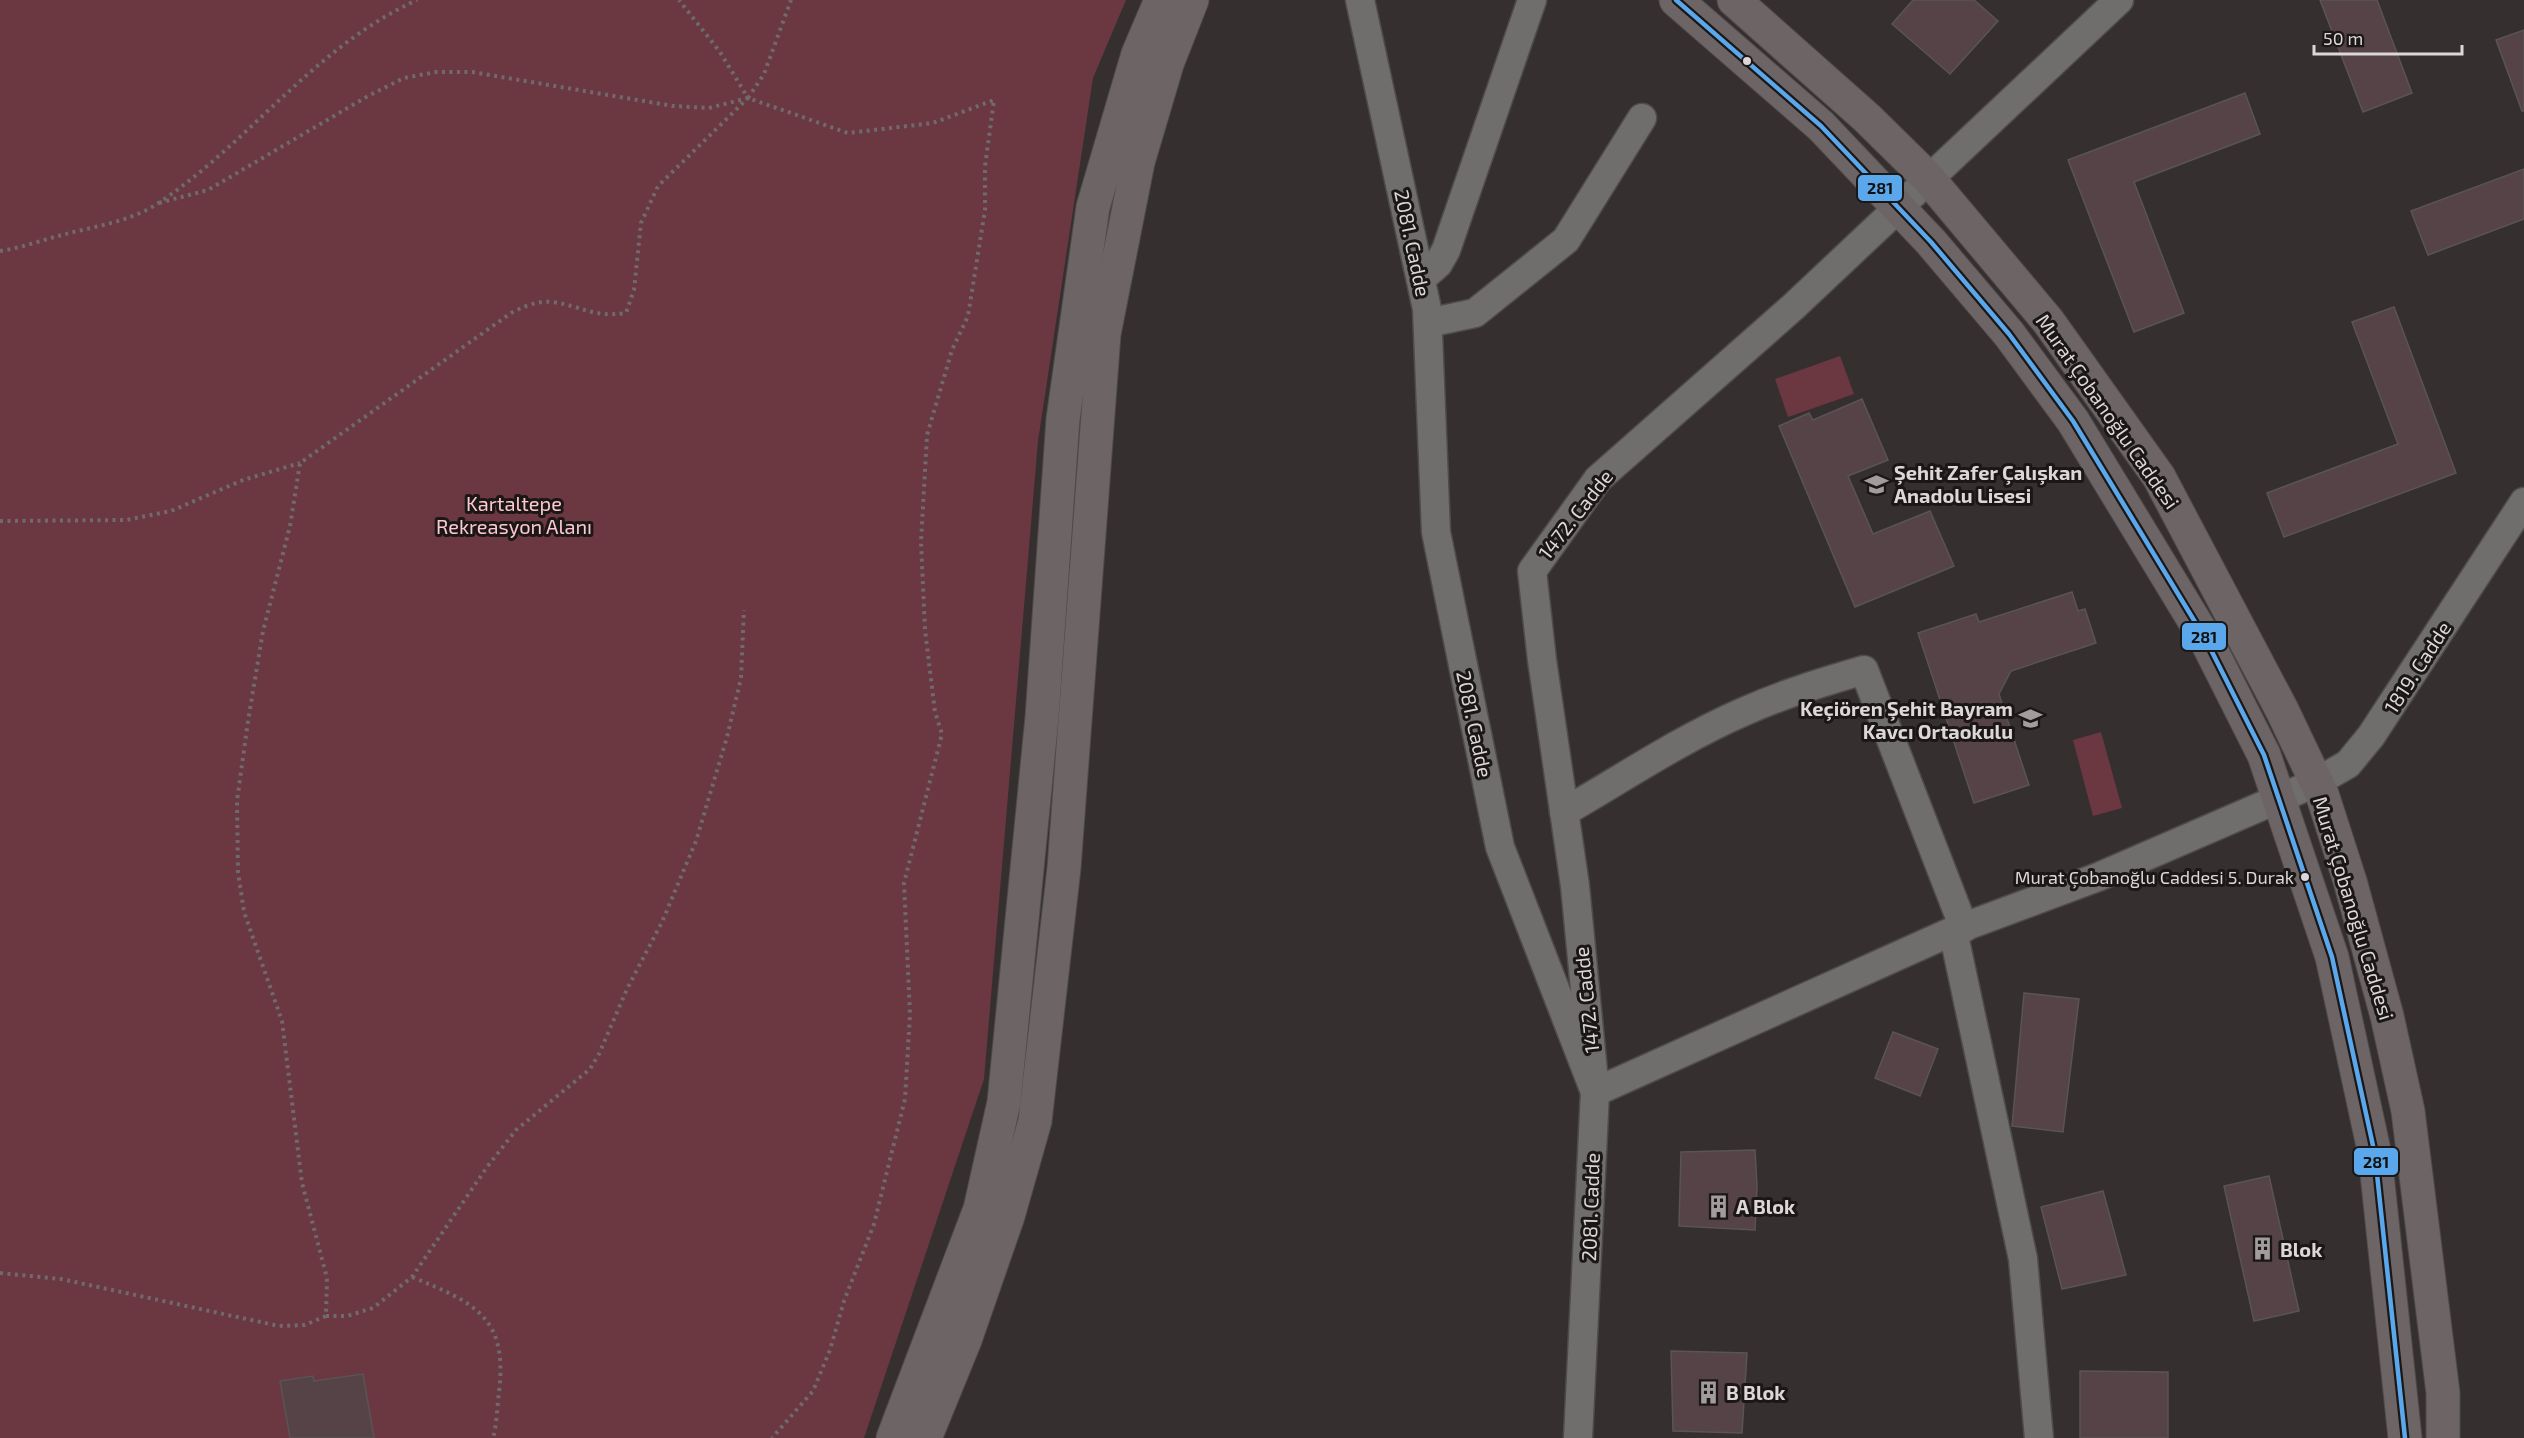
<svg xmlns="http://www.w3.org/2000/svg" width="2524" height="1438" font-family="'Exo 2',sans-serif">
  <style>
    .green { fill: #6b3841 }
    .building { fill: #554347; stroke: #595455; stroke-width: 1.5 }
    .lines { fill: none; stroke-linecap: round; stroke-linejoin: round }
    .minor-casing { stroke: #4f4b4b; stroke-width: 31 }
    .major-casing { stroke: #4f4b4b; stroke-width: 35 }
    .path { stroke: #6f6a6c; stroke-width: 4; stroke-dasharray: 3 4.5; stroke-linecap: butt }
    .minor { stroke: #706d6d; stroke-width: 28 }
    .major { stroke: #6d6466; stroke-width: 33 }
    .bus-1-casing { stroke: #1b1717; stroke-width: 9 }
    .bus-1 { stroke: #5aa8eb; stroke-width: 4.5 }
    .bus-dot { fill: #ddd7d8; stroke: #1b1717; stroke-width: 2 }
    .labels { text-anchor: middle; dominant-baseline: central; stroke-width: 6; stroke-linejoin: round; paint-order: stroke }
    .bus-label { font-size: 18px; fill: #ddd7d8; stroke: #1b1717; text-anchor: end }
    .street-label { font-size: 20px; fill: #ddd7d8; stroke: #1b1717 }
    .poi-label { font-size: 20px; font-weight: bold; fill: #ddd7d8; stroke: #1b1717; text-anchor: start }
    .park-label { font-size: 20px; fill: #fec8d0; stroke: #1b1717 }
    .line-badge { stroke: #1b1717; stroke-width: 2 }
    .pale-badge-label { font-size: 16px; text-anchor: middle; font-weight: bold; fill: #111 }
  </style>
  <rect width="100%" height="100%" fill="#352f30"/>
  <!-- green -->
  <g class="green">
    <polygon points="0,0 1126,0 1093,78 1038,441 984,1079 864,1438 0,1438"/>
    <polygon points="1840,356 1854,394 1788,417 1775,379"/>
    <polygon points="2101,732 2122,808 2093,816 2073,740"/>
  </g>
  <!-- building -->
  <g class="building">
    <polygon points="1913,0 1974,0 1998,21 1950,74 1892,24"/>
    <polygon points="2320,0 2377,0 2412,93 2363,112"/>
    <polygon points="2524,30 2524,111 2522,111 2496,40"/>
    <polygon points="2245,93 2260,134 2134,182 2184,313 2134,332 2068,160"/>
    <polygon points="2524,169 2524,219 2428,255 2411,211"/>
    <polygon points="2394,307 2456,473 2284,537 2267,493 2398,444 2352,322"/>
    <polygon points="1862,399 1888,460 1848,476 1873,534 1930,511 1954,566 1855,607 1779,426 1809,413 1813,420"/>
    <polygon points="2072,592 2078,611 2085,609 2096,643 2011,671 1999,694 2029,785 1974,803 1918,633 1976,614 1979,622"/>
    <polygon points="2024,993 2079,999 2063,1132 2012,1126"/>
    <polygon points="1893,1032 1938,1049 1920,1096 1875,1078"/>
    <polygon points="1755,1150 1757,1186 1755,1230 1679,1226 1681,1152"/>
    <polygon points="2269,1176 2299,1311 2254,1321 2224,1186"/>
    <polygon points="2103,1191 2126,1275 2062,1289 2041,1207"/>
    <polygon points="1671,1351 1747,1353 1742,1433 1673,1431"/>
    <polygon points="2080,1371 2168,1372 2168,1438 2080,1438"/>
    <polygon points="363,1374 374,1438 290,1438 280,1381 313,1376 314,1381"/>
  </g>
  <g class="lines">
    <defs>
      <g id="minor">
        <polyline points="1360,0 1427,309 1436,532 1500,847 1595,1092 1578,1438"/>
        <polyline points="2119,0 1793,307 1598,479 1532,571 1542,660 1575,886 1595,1092 1953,931 2098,877 2315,783 2348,764 2371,736 2524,502"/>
        <polyline points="1421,279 1438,264 1446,250 1532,0"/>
        <polyline points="1428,323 1475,313 1566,240 1642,118"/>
        <path d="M1564,812c59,-34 117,-73 179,-100 40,-18 80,-30 121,-42l100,258"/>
        <polyline points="1953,931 2023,1259 2039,1438"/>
      </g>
      <g id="major">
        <polyline points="1676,0 1821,126 1931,242 2009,334 2073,421 2206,640 2264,755 2332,957 2375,1155 2405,1438"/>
        <polyline points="1734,0 1867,118 1928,178 2048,321 2159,477 2282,710 2322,794 2350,881 2387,1016 2408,1111 2443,1393 2443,1438"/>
        <polyline points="893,1438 980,1209 1004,1102 1042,717 1063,419 1093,207 1138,54 1161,0"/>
        <polyline points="925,1438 965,1340 1008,1216 1035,1121 1064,868 1104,334 1138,162 1167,64 1192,0"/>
      </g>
    </defs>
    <!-- minor casing -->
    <use href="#minor" class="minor-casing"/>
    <!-- major casing -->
    <use href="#major" class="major-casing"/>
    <!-- path -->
    <g class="path">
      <polyline points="748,98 764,74 791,0"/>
      <polyline points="159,203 208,190 368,96 404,78 436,72 472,72 673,106 709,108 748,98 848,133 933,123 994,100 985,166 985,210 968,316 952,350 927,435 921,542 925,630 935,712 942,734 904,883 910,1014 905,1099 874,1224 844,1301 830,1350 813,1391 772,1438"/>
      <path d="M0,251c21,-3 42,-11 62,-16 33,-9 69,-13 98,-33 92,-62 154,-155 257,-202"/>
      <polyline points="0,521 126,520 171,511 243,480 300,463"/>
      <path d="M0,1273l61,6 218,47 26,-1 21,-9 1,-38 -25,-95 -20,-162 -38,-109 -6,-40 -1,-71 11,-80 15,-90 27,-105 10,-63 211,-150c12,-6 27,-13 41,-11 31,4 40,16 74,11l8,-23 7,-67 17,-37 90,-88 -28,-46 -41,-52"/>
      <path d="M412,1277c63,26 96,40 87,115 -2,15 -2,32 -6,46"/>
      <polyline points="326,1316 347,1316 373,1308 412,1277 487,1167 516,1130 590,1069 599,1054 627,989 662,922 696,841 727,737 741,678 744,610"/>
    </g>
    <!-- minor -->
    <use href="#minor" class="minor"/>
    <!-- major -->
    <use href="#major" class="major"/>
    <defs>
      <polyline id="bus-1" points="1676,0 1821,126 1931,242 2009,334 2073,421 2206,640 2264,755 2332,957 2375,1155 2405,1438"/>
    </defs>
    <!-- bus-1 casing -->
    <use href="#bus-1" class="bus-1-casing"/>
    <!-- bus-1 -->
    <use href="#bus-1" class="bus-1"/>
  </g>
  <!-- icons -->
  <defs>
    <symbol id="school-bare" viewBox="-9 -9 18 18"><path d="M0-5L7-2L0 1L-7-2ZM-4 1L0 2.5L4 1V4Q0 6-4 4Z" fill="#a29c9d" stroke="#1b1717" stroke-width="2.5" paint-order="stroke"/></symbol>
    <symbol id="building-bare" viewBox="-9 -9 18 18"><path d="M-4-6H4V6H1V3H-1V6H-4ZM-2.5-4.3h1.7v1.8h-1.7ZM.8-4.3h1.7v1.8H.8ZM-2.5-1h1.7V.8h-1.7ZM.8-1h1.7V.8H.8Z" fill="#a29c9d" stroke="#1b1717" stroke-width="2.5" paint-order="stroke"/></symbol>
  </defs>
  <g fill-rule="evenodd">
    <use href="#school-bare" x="1860" y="468" width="33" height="33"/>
    <use href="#school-bare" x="2014" y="702" width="33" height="33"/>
    <use href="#building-bare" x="1702" y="1190" width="33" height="33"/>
    <use href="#building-bare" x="2246" y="1232" width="33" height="33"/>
    <use href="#building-bare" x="1692" y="1376" width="33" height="33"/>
  </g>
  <!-- markers -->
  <g class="bus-dot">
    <circle cx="1747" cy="61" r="5"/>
    <circle cx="2305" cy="877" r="5"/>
  </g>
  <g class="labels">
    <!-- bus labels -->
    <g class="bus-label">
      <text x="2294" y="877">Murat Çobanoğlu Caddesi 5. Durak</text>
    </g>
    <!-- street labels -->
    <g class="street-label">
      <text transform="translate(1413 243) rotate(78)">2081. Cadde</text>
      <text transform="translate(2108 411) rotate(55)">Murat Çobanoğlu Caddesi</text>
      <text transform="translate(1575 514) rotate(-52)">1472. Cadde</text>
      <text transform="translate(2417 667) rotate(-57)">1819. Cadde</text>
      <text transform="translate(1475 724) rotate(78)">2081. Cadde</text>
      <text transform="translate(2354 908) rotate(73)">Murat Çobanoğlu Caddesi</text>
      <text transform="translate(1586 1000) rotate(-96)">1472. Cadde</text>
      <text transform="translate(1590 1207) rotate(-88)">2081. Cadde</text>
    </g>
    <!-- poi labels -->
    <g class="poi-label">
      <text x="1894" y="472">Şehit Zafer Çalışkan<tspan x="1894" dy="23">Anadolu Lisesi</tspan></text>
      <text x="2013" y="708" text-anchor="end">Keçiören Şehit Bayram<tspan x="2013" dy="23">Kavcı Ortaokulu</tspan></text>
      <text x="1736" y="1206">A Blok</text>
      <text x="2280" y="1249">Blok</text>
      <text x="1726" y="1392">B Blok</text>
    </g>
    <!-- park labels -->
    <g class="park-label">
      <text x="514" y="503">Kartaltepe<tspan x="514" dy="23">Rekreasyon Alanı</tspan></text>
    </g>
  </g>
  <g class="line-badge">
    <rect x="1857" y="174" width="46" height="28" rx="6" fill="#5aa8eb"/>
    <rect x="2181" y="622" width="46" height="29" rx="6" fill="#5aa8eb"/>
    <rect x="2353" y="1147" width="46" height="29" rx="6" fill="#5aa8eb"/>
  </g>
  <g class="pale-badge-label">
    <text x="1880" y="194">281</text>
    <text x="2204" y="643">281</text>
    <text x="2376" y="1168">281</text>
  </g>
  <!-- scale -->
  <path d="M2314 45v9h148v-9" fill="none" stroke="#ddd7d8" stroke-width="3"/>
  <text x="2323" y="45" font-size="18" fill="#ddd7d8" stroke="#1b1717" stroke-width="4.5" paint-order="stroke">50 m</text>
</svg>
